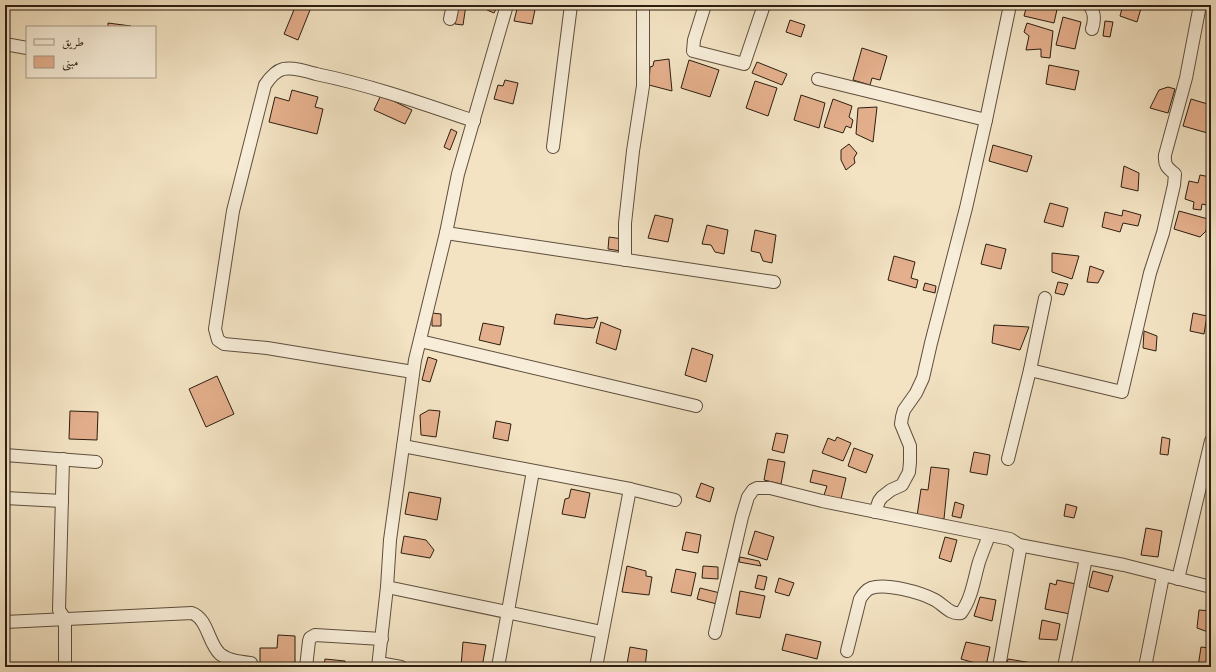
<svg xmlns="http://www.w3.org/2000/svg" width="1216" height="672" font-family="'Libre Caslon Text',Amiri,serif">
  <style>
    .building { fill: #e4af8c; stroke: #2c1e11 }
    .lines { fill: none; stroke-linecap: round; stroke-linejoin: round }
    .minor-casing { stroke: #5e4f3e; stroke-width: 14 }
    .minor { stroke: #f7edd8; stroke-width: 12 }
  </style>
  <rect width="100%" height="100%" fill="#f3e3c3"/>
  <filter id="stains"><feTurbulence type="fractalNoise" baseFrequency=".005" numOctaves="4"/><feColorMatrix values="0 0 0 0 .2 0 0 0 0 .09 0 0 0 0 .02 0 0 0 .5 -.17"/></filter>
  <radialGradient id="worn" r=".72"><stop offset=".6" stop-color="#630" stop-opacity="0"/><stop offset="1" stop-color="#630" stop-opacity=".3"/></radialGradient>
  <!-- building -->
  <g class="building">
    <polygon points="296,5 312,5 298,40 284,34"/>
    <polygon points="458,5 466,5 463,25 455,24"/>
    <polygon points="489,5 498,5 494,13 487,10"/>
    <polygon points="518,5 536,5 532,24 514,21"/>
    <polygon points="1027,5 1058,5 1054,23 1024,16"/>
    <polygon points="1123,5 1142,5 1137,22 1120,16"/>
    <polygon points="1063,17 1081,22 1075,49 1056,45"/>
    <polygon points="790,20 805,25 801,37 786,32"/>
    <polygon points="1105,21 1113,22 1110,37 1103,36"/>
    <polygon points="108,23 131,26 108,27"/>
    <polygon points="1027,23 1053,31 1050,58 1041,57 1041,49 1026,50 1029,36 1024,32"/>
    <polygon points="862,48 887,56 880,80 872,78 870,85 853,80"/>
    <polygon points="669,59 672,91 649,85 650,67 653,66 654,61"/>
    <polygon points="689,60 719,70 710,97 681,88"/>
    <polygon points="757,62 787,74 782,85 752,73"/>
    <polygon points="1049,65 1079,71 1075,90 1046,84"/>
    <polygon points="505,80 518,83 513,104 494,99 498,85 503,86"/>
    <polygon points="755,81 777,88 768,116 746,108"/>
    <polygon points="1168,87 1175,89 1168,113 1150,108 1159,90"/>
    <polygon points="292,90 318,97 315,107 323,109 317,134 269,122 275,97 289,101"/>
    <polygon points="381,95 412,110 405,124 374,110"/>
    <polygon points="801,95 825,103 819,128 794,120"/>
    <polygon points="833,99 852,106 849,117 853,120 851,128 846,126 843,133 824,127"/>
    <polygon points="1191,99 1211,105 1211,134 1183,126"/>
    <polygon points="877,107 873,142 856,134 858,108"/>
    <polygon points="451,129 457,132 450,150 444,147"/>
    <polygon points="849,144 857,153 854,158 855,163 846,170 841,160 841,150"/>
    <polygon points="993,145 1032,156 1027,172 989,161"/>
    <polygon points="1124,166 1139,173 1138,191 1121,187"/>
    <polygon points="1200,175 1210,177 1208,185 1211,186 1211,206 1202,204 1201,210 1193,209 1194,202 1185,199 1189,181 1198,183"/>
    <polygon points="1050,203 1068,208 1063,227 1044,222"/>
    <polygon points="1123,210 1141,215 1138,226 1123,223 1120,232 1102,227 1105,212 1122,216"/>
    <polygon points="1179,211 1208,219 1206,231 1200,237 1174,229"/>
    <polygon points="655,215 673,219 668,242 648,238"/>
    <polygon points="707,225 728,230 724,254 715,252 711,245 702,244"/>
    <polygon points="755,230 776,235 772,263 763,261 760,253 751,251"/>
    <polygon points="609,237 623,239 621,251 608,249"/>
    <polygon points="986,244 1006,249 1001,269 981,264"/>
    <polygon points="1052,253 1079,256 1072,279 1052,272"/>
    <polygon points="894,256 915,262 911,278 918,280 916,288 888,280"/>
    <polygon points="1090,266 1104,271 1098,283 1087,282"/>
    <polygon points="1058,282 1068,284 1064,295 1055,293"/>
    <polygon points="925,283 936,286 935,293 923,290"/>
    <polygon points="432,313 441,314 441,326 432,326"/>
    <polygon points="1193,313 1207,316 1204,334 1190,331"/>
    <polygon points="556,314 586,319 598,317 594,328 554,324"/>
    <polygon points="601,322 621,330 616,350 596,343"/>
    <polygon points="483,323 504,327 500,345 479,340"/>
    <polygon points="994,325 1029,327 1020,350 992,343"/>
    <polygon points="1144,331 1157,336 1156,351 1143,348"/>
    <polygon points="692,348 713,355 706,382 685,375"/>
    <polygon points="428,357 437,360 430,382 422,380"/>
    <polygon points="217,376 234,414 206,427 189,389"/>
    <polygon points="429,410 440,411 436,437 421,435 420,415"/>
    <polygon points="70,411 98,412 97,440 69,439"/>
    <polygon points="496,421 511,424 508,441 493,438"/>
    <polygon points="776,433 788,435 784,453 772,450"/>
    <polygon points="837,437 851,443 843,461 822,453 828,438 835,441"/>
    <polygon points="1162,437 1170,439 1168,455 1160,454"/>
    <polygon points="854,448 873,455 866,473 848,466"/>
    <polygon points="974,452 990,455 987,475 970,472"/>
    <polygon points="768,459 785,462 781,484 764,480"/>
    <polygon points="931,467 949,469 944,519 917,516 921,489 928,490"/>
    <polygon points="813,470 846,478 841,499 824,495 827,486 810,482"/>
    <polygon points="701,483 714,488 710,502 696,497"/>
    <polygon points="571,489 590,493 585,518 562,514 565,499 569,498"/>
    <polygon points="409,492 441,498 437,520 405,514"/>
    <polygon points="955,502 964,505 961,518 952,516"/>
    <polygon points="1066,504 1077,507 1074,518 1064,516"/>
    <polygon points="1146,528 1162,531 1158,557 1141,555"/>
    <polygon points="755,531 774,537 767,560 748,554"/>
    <polygon points="686,532 701,535 698,553 682,550"/>
    <polygon points="404,536 426,540 434,550 430,558 401,553"/>
    <polygon points="945,537 957,540 951,562 939,558"/>
    <polygon points="740,557 759,561 761,566 739,562"/>
    <polygon points="627,566 646,571 646,576 652,577 649,595 622,592"/>
    <polygon points="703,566 718,567 718,579 702,578"/>
    <polygon points="676,569 696,573 691,596 671,592"/>
    <polygon points="1093,571 1113,576 1108,592 1089,587"/>
    <polygon points="758,575 767,577 764,590 755,588"/>
    <polygon points="779,578 794,583 789,596 775,592"/>
    <polygon points="1057,580 1076,584 1070,614 1045,609 1050,583 1056,585"/>
    <polygon points="700,588 720,593 717,604 697,599"/>
    <polygon points="740,591 765,596 760,618 736,614"/>
    <polygon points="980,597 996,600 992,621 974,616"/>
    <polygon points="1199,610 1211,611 1211,633 1197,628"/>
    <polygon points="1042,620 1060,624 1057,640 1039,639"/>
    <polygon points="786,634 821,642 817,659 782,650"/>
    <polygon points="278,635 295,636 295,666 260,665 260,648 277,648"/>
    <polygon points="463,642 486,645 482,667 461,666"/>
    <polygon points="966,642 990,647 986,666 961,659"/>
    <polygon points="630,647 647,650 645,667 627,664"/>
    <polygon points="1201,647 1209,648 1207,664 1211,664 1211,667 1198,667"/>
    <polygon points="325,659 345,661 345,667 324,667"/>
    <polygon points="1008,659 1032,663 1031,667 1006,666"/>
    <polygon points="1077,662 1103,666 1103,667 1077,667"/>
  </g>
  <g class="lines">
    <defs>
      <g id="minor">
        <polyline points="705,5 694,40 693,51 744,64 764,5"/>
        <path d="M1089,5c6,7 6,15 3,24"/>
        <polyline points="450,19 453,5"/>
        <polyline points="5,44 27,48"/>
        <polyline points="818,79 986,120"/>
        <polyline points="553,147 571,5"/>
        <polyline points="446,233 774,282"/>
        <polyline points="625,260 625,223 633,151 643,86 643,5"/>
        <polyline points="420,341 696,406"/>
        <polyline points="1030,370 1045,298"/>
        <path d="M413,372l-146,-24 -43,-4 -6,-4 -3,-11 18,-118 32,-126c4,-6 10,-14 18,-16 10,-2 23,2 33,5 54,11 105,29 158,47"/>
        <polyline points="403,446 630,489 675,500"/>
        <polyline points="5,455 96,462"/>
        <polyline points="63,459 59,610 65,619 65,667"/>
        <path d="M1008,459l22,-89 92,22 28,-119 13,-40 11,-48 1,-11c-7,-6 -11,-8 -10,-19l21,-77 14,-73"/>
        <polyline points="5,498 62,501"/>
        <polyline points="875,512 879,501 882,497 891,490 902,485 909,472 910,462 910,446 901,424 902,417 904,410 916,393 923,378 931,343 966,208 986,120 1010,5"/>
        <polyline points="1178,579 1211,441"/>
        <polyline points="387,587 602,632"/>
        <path d="M5,622l187,-9c16,6 16,30 28,41 9,7 21,8 31,9"/>
        <polyline points="715,633 742,517 748,497 753,490 757,488 770,488 822,501 1010,539 1019,545 1124,565 1211,587"/>
        <path d="M847,651l13,-52c3,-5 6,-9 11,-11 15,-5 49,4 64,12 9,5 15,15 26,13 11,-15 13,-34 18,-51 3,-9 7,-18 10,-27"/>
        <polyline points="379,663 401,667"/>
        <polyline points="306,667 309,641 310,638 315,635 382,639"/>
        <polyline points="378,667 387,587 390,540 415,360 446,233 458,174 507,5"/>
        <polyline points="498,667 533,471"/>
        <polyline points="596,667 630,489"/>
        <polyline points="999,667 1020,550 1019,545"/>
        <polyline points="1064,667 1086,558"/>
        <polyline points="1145,667 1163,576"/>
      </g>
    </defs>
    <!-- minor casing -->
    <use href="#minor" class="minor-casing"/>
    <!-- minor -->
    <use href="#minor" class="minor"/>
  </g>
  <!-- margin -->
  <rect width="1216" height="672" fill="none" stroke="#f3e3c3" stroke-width="20"/>
  <rect x="6" y="6" width="1204" height="660" fill="none" stroke="#2c1e11" stroke-width="2"/>
  <rect x="10" y="10" width="1196" height="652" fill="none" stroke="#2c1e11"/>
  <!-- legend -->
  <rect x="26" y="26" width="130" height="52" fill="#f7edd8" stroke="#a69a88"/>
  <rect x="34" y="39" width="20" height="6" fill="#f7edd8" stroke="#a69a88"/>
  <text x="62" y="46" font-size="12" fill="#2c1e11">طريق</text>
  <rect x="34" y="56" width="20" height="12" fill="#e4af8c" stroke="#a69a88"/>
  <text x="62" y="66" font-size="12" fill="#2c1e11">مبنى</text>
  <rect width="100%" height="100%" filter="url(#stains)"/>
  <rect width="100%" height="100%" fill="url(#worn)"/>
</svg>
